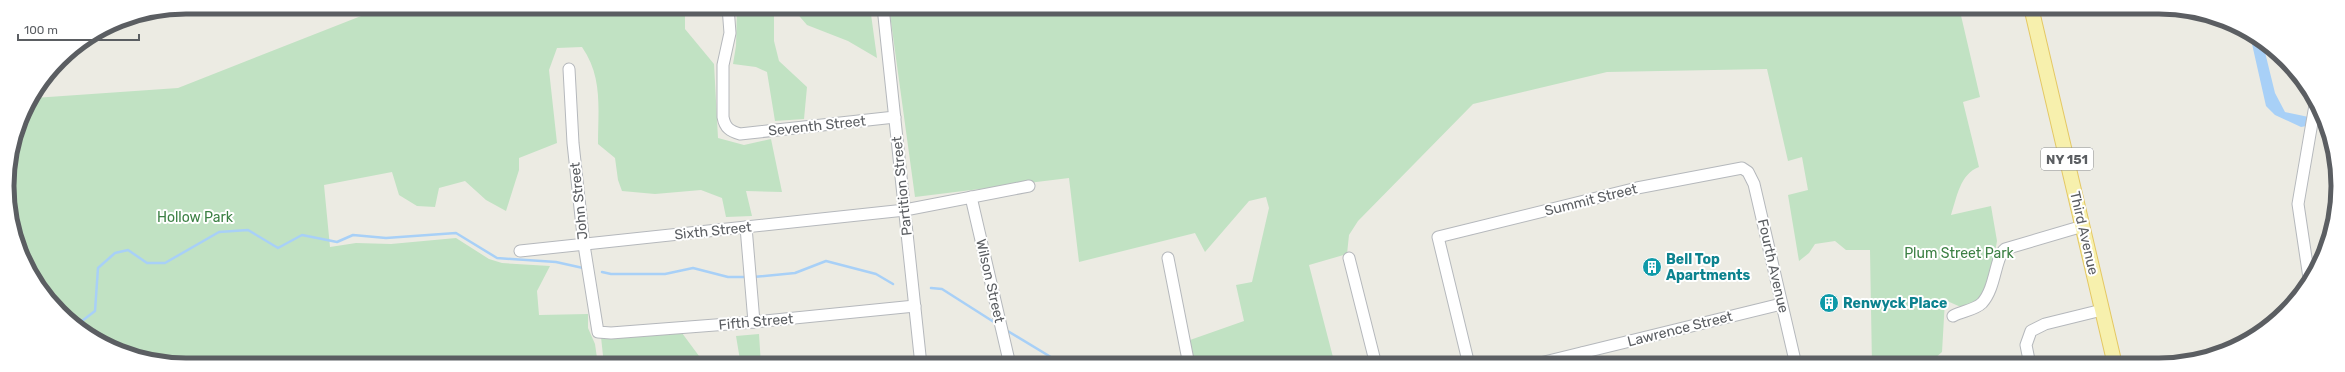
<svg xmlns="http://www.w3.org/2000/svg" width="2345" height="372" font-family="Rubik,sans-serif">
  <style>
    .green { fill: #c1e2c3 }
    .water { fill: #a8d0f7 }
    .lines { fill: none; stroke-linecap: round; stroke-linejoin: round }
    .stream { stroke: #a8d0f7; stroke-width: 2.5 }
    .minor-casing { stroke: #b5b8bc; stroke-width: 13 }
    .major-casing { stroke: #e4c864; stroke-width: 16 }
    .minor { stroke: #fff; stroke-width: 11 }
    .major { stroke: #f7f0ad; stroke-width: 14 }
    .labels { text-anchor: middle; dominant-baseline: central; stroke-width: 4; stroke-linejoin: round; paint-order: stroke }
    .shield { fill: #fff; stroke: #8c8e91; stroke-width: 1 }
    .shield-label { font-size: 13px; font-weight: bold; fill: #5b5e62 }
    .street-label { font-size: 14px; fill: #5b5e62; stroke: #fff }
    .park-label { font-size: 14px; fill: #3c8044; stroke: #fff }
    .culture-label { font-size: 14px; font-weight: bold; fill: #0d838f; stroke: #fff; text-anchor: start }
    .rim { fill: none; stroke: #5b5e62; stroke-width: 5 }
  </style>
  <rect width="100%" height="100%" fill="#ecebe3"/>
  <!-- green -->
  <g class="green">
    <path d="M384,7h301v22l29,35 4,74 26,7 27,-6 11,53 -36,-1 6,25 -26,1 -4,-19 -21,-8 -46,4 -33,-3 -4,-11 -3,-22 -17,-14c0,-35 5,-67 -16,-97l-25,1 -8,22 8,73 -38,15v12l-13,41 -20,-11 -21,-19 -26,7 -4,19 -18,-1 -18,-11 -7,-23 -68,13 6,62 26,-4 35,1 65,-6 33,21 13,4 48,3 -13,25 2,24 49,-1v14l7,16 3,21h-362l-12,-7 -60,4 -57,-15 -55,-43 -35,-60 -10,-69 14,-58 13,-19 144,-10z"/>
    <polygon points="737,7 870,7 877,58 848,41 807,25 794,10 774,10 774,41 779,61 807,87 804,119 775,121 767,72 756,67 733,64 736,46"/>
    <path d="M889,7h1070l21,90 -17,5 16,65c-19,7 -22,30 -28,48l40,-9 6,35 -7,39 -12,22 -15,6 -18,-8 -3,52 -15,13h-55l-2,-115h-24l-11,-9 -20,3 -6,9 -10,8 -11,-66 20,-5 -6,-33 -14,4 -21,-92 -160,3 -134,32 -115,117 -9,14 -2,19 -38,11 25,96 -24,4h-116l-4,-25 54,-19 -8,-36 16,-3 17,-74 -3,-11 -17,4 -44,51 -10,-19 -116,29 -10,-84 -154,19z"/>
    <polygon points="682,333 699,356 708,365 604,365 601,337"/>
    <polygon points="759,334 761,365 730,365 740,360 736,336"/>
    <polygon points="835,361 836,365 797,365"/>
  </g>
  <!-- water -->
  <polygon class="water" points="2246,31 2263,44 2275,93 2285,112 2323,120 2329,132 2322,127 2312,125 2301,127 2275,115 2266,106 2252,44"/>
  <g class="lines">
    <!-- stream -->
    <g class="stream">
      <polyline points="602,272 611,274 665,274 693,268 728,277 748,277"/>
      <polyline points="753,277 795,273 826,261 876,274 893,284"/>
      <polyline points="931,288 942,289 997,324"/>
      <polyline points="78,324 95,311 98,268 115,253 128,250 147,263 165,263 219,232 248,230 278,248 302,235 337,242 353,235 386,238 456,233 497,258 556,262 583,268"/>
      <polyline points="1006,330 1064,365"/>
    </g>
    <defs>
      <g id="minor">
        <path d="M728,7l2,26 -7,32v52c2,11 7,14 17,17l155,-17"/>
        <polyline points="883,7 921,365"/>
        <polyline points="569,69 573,143 584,245 598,332 611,333 754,322 915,306"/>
        <polyline points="971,197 1010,365"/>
        <polyline points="746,227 754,322"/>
        <polyline points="520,251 905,210 1029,186"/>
        <polyline points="1168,258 1189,365"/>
        <polyline points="1349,258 1376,365"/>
        <polyline points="2309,278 2298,204 2315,105"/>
        <path d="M1953,316c9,-5 22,-6 29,-13 14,-15 13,-46 23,-54l78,-23"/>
        <polyline points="1582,353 1585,365"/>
        <polyline points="173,362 173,364"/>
        <polyline points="1469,365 1438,237 1637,188 1742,168 1748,172 1754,184 1796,365"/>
        <polyline points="1532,365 1781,304"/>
        <polyline points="2030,365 2026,345 2031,331 2045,324 2102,310"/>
      </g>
      <polyline id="major" points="2031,7 2115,365"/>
    </defs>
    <!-- minor casing -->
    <use href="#minor" class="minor-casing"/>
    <!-- major casing -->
    <use href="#major" class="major-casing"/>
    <!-- minor -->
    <use href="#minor" class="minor"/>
    <!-- major -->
    <use href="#major" class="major"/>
  </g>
  <!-- icons -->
  <defs>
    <symbol id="building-disc" viewBox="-11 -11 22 22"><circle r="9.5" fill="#0f9aa8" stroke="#fff"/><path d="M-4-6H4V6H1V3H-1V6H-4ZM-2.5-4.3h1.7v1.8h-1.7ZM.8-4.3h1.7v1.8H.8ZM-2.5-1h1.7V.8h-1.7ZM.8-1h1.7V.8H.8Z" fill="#fff"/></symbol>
  </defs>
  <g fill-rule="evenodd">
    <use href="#building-disc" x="1641" y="256" width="22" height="22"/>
    <use href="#building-disc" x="1818" y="292" width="22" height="22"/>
  </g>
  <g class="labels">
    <!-- shield labels -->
    <rect class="shield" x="2041" y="148" width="52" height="22" rx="3"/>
    <g class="shield-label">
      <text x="2067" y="159">NY 151</text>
    </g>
    <!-- street labels -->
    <g class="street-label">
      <text transform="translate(817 126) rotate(-6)">Seventh Street</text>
      <text transform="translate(902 186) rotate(-96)">Partition Street</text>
      <text transform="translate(1591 200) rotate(-14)">Summit Street</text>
      <text transform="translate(579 201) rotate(-96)">John Street</text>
      <text transform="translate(713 231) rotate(-6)">Sixth Street</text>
      <text transform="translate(2084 233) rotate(77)">Third Avenue</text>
      <text transform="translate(1773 266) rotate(77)">Fourth Avenue</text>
      <text transform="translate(990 281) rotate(77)">Wilson Street</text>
      <text transform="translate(756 322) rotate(-5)">Fifth Street</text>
      <text transform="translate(1680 329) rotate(-14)">Lawrence Street</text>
    </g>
    <!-- park labels -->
    <g class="park-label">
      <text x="195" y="217">Hollow Park</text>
      <text x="1959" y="253">Plum Street Park</text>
    </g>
    <!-- culture labels -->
    <g class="culture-label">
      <text x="1666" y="259">Bell Top<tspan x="1666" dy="16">Apartments</tspan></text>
      <text x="1843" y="303">Renwyck Place</text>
    </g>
  </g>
  <!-- crop -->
  <path d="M0 0H2345V372H0ZM186 14H2159A172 172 0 0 1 2331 186V186A172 172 0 0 1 2159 358H186A172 172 0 0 1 14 186V186A172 172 0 0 1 186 14Z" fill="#fff" fill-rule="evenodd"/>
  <path class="rim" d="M186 14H2159A172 172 0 0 1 2331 186V186A172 172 0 0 1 2159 358H186A172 172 0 0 1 14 186V186A172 172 0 0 1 186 14Z"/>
  <!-- scale -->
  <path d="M18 34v6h121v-6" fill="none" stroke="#5b5e62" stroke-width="2"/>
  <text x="24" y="34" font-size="12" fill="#5b5e62" stroke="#ffffff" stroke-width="3" paint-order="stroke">100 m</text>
</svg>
